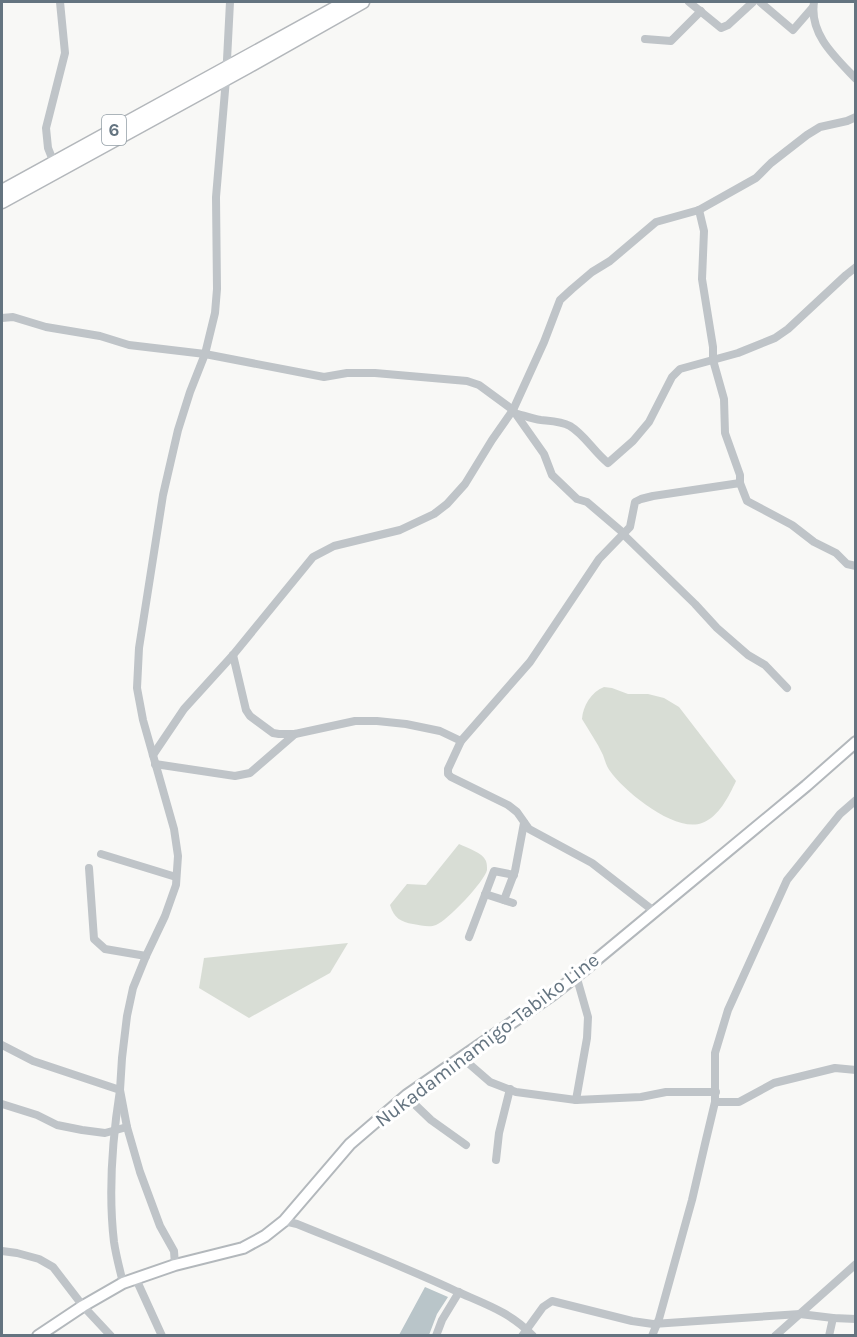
<svg xmlns="http://www.w3.org/2000/svg" width="857" height="1337" font-family="Karla,sans-serif">
  <style>
    .green { fill: #d8ddd5 }
    .water { fill: #b9c5c9 }
    .lines { fill: none; stroke-linecap: round; stroke-linejoin: round }
    .major-casing { stroke: #b3b8bc; stroke-width: 14 }
    .highway-casing { stroke: #b3b7bb; stroke-width: 15 }
    .minor { stroke: #bfc4c8; stroke-width: 8 }
    .major { stroke: #fff; stroke-width: 10 }
    .highway { stroke: #fff; stroke-width: 12 }
    .labels { text-anchor: middle; dominant-baseline: central; stroke-width: 6; stroke-linejoin: round; paint-order: stroke }
    .shield { fill: #fff; stroke: #929ea6; stroke-width: 1.5 }
    .shield-label { font-size: 18px; font-weight: bold; fill: #647480 }
    .street-label { font-size: 20px; fill: #647480; stroke: #fff }
  </style>
  <rect width="100%" height="100%" fill="#f8f8f6"/>
  <!-- green -->
  <g class="green">
    <path d="M604,687l8,1 16,6h20l16,4 15,9 57,74c-7,15 -17,36 -34,42 -27,10 -77,-31 -92,-52 -4,-5 -5,-11 -7,-16 -6,-13 -14,-24 -21,-36 1,-13 9,-27 22,-32z"/>
    <path d="M459,844c8,4 23,8 27,17 1,3 1,6 1,9 -2,11 -40,51 -51,55 -7,3 -15,0 -23,-1 -12,-2 -19,-6 -23,-19l17,-21 19,1z"/>
    <polygon points="348,943 330,973 249,1018 199,988 204,958"/>
  </g>
  <!-- water -->
  <polygon class="water" points="425,1287 448,1297 437,1314 429,1335 399,1335"/>
  <g class="lines">
    <defs>
      <polyline id="major" points="38,1336 83,1306 123,1283 175,1265 243,1248 265,1236 284,1221 350,1144 407,1095 552,995 584,970 806,786 856,742"/>
      <g id="highway">
        <polyline points="2,191 346,2"/>
        <polyline points="2,202 248,67 363,2"/>
      </g>
    </defs>
    <!-- major casing -->
    <use href="#major" class="major-casing"/>
    <!-- highway casing -->
    <use href="#highway" class="highway-casing"/>
    <!-- minor -->
    <g class="minor">
      <polyline points="689,2 721,28 728,25 753,2"/>
      <polyline points="760,2 793,30 813,7"/>
      <path d="M814,2c-5,32 21,55 42,77"/>
      <polyline points="645,39 671,41 701,11"/>
      <polyline points="54,163 48,148 46,128 65,53 60,2"/>
      <polyline points="699,210 704,231 702,279 713,347 713,360 724,399 725,433 740,475 740,483 747,501 792,525 814,542 836,553 847,564 856,566"/>
      <polyline points="2,318 13,317 46,327 100,336 129,345 205,354 324,377 347,373 375,373 467,381 479,385 513,410 544,454 552,475 577,499 587,502 621,531 623,534 695,604 717,628 748,655 765,665 787,688"/>
      <path d="M518,414c7,2 15,5 23,6 10,1 20,1 29,6 15,9 24,26 38,37l25,-22 16,-19 23,-45 8,-8 58,-16 37,-15 13,-9 58,-54 10,-8"/>
      <polyline points="233,655 246,710 250,716 273,733 279,734 295,734 355,721 377,721 406,724 440,731 461,741"/>
      <polyline points="153,755 184,709 233,655 313,557 334,546 400,530 434,514 447,504 465,484 492,440 513,410 544,342 560,300 572,289 592,272 610,261 656,222 699,210 756,178 771,163 807,135 820,127 847,121 856,117"/>
      <polyline points="155,764 235,776 250,773 295,734"/>
      <polyline points="101,854 176,877"/>
      <polyline points="89,868 94,939 105,949 146,956"/>
      <polyline points="485,894 513,903"/>
      <polyline points="504,900 515,871 524,823"/>
      <polyline points="655,912 592,863 529,829 517,812 508,805 451,777 448,774 448,769 461,741 530,662 599,559 630,527 635,502 641,499 653,496 740,483"/>
      <polyline points="469,937 494,871 514,875"/>
      <path d="M2,1045l31,16 87,29c-8,51 -12,101 -6,152 2,14 6,28 9,41"/>
      <polyline points="464,1057 467,1062 490,1082 516,1092 576,1100 641,1097 666,1092 716,1092"/>
      <polyline points="406,1096 431,1120 466,1145"/>
      <polyline points="576,1100 587,1038 588,1017 576,975"/>
      <polyline points="715,1102 739,1102 774,1083 835,1068 856,1070"/>
      <polyline points="2,1104 37,1115 57,1125 82,1130 105,1133 127,1127"/>
      <polyline points="496,1160 499,1133 510,1089"/>
      <path d="M284,1221l13,3c54,22 108,43 161,68 27,12 54,21 75,44"/>
      <polyline points="2,1251 17,1253 39,1259 53,1267 83,1306 111,1336"/>
      <polyline points="175,1265 174,1251 160,1226 140,1172 127,1127 120,1090 122,1058 127,1016 133,988 146,956 165,916 176,885 178,856 174,829 143,720 137,688 139,648 163,495 178,430 190,392 205,354 215,313 217,289 216,197 226,79 230,2"/>
      <polyline points="136,1279 162,1336"/>
      <polyline points="436,1336 442,1320 459,1292"/>
      <polyline points="522,1336 543,1307 552,1301 632,1321 653,1324 800,1314 833,1318 856,1319"/>
      <polyline points="652,1336 659,1319 692,1200 705,1144 715,1102 715,1053 728,1010 787,880 840,814 856,800"/>
      <polyline points="775,1336 856,1264"/>
      <polyline points="829,1336 833,1318"/>
    </g>
    <!-- major -->
    <use href="#major" class="major"/>
    <!-- highway -->
    <use href="#highway" class="highway"/>
  </g>
  <g class="labels">
    <!-- shield labels -->
    <rect class="shield" x="102" y="115" width="24" height="30" rx="4.5"/>
    <g class="shield-label">
      <text x="114" y="130">6</text>
    </g>
    <!-- street labels -->
    <g class="street-label">
      <text transform="translate(487 1040) rotate(-37)">Nukadaminamigo-Tabiko Line</text>
    </g>
  </g>
  <!-- border -->
  <rect width="857" height="1337" fill="none" stroke="#647480" stroke-width="6"/>
</svg>
